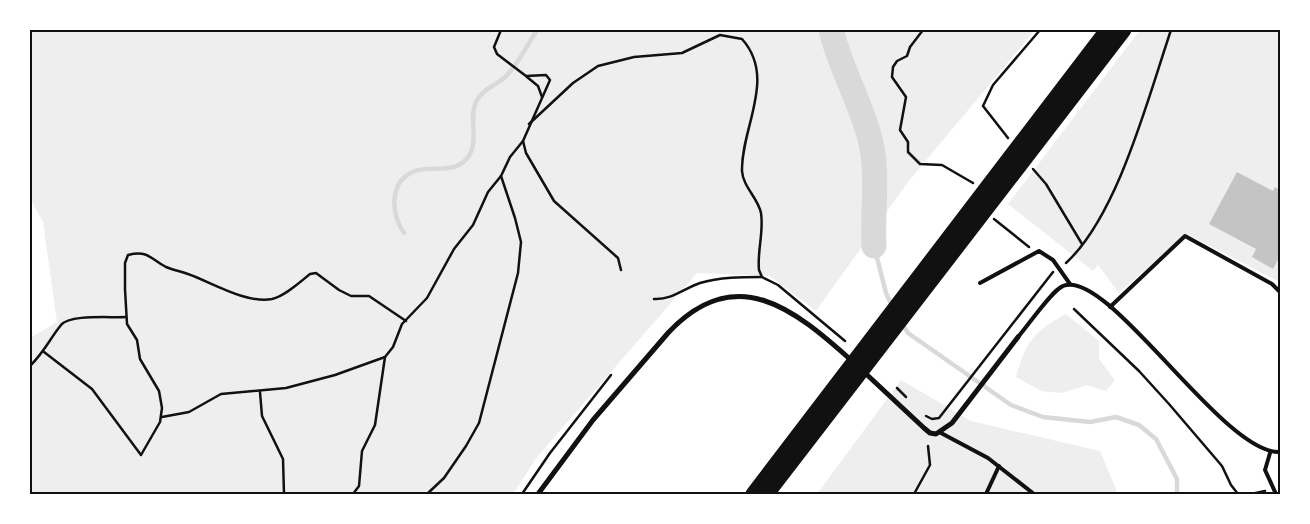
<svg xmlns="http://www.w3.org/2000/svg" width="1310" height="524" font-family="'Nunito Sans',sans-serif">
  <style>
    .green { fill: #eee }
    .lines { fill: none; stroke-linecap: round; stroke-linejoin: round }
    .stream { stroke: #d9d9d9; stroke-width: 4.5 }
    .river { stroke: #d9d9d9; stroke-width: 25 }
    .building { fill: #c4c4c4 }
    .path { stroke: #111; stroke-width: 2.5 }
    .service { stroke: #111; stroke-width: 4 }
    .minor { stroke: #111; stroke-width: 5 }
    .motorway { stroke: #111; stroke-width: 15 }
    .neatline { fill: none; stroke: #111; stroke-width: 2 }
  </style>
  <rect width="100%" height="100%" fill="#fff"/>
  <!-- green -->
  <g class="green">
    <polygon points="30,30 1035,30 908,182 816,311 770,276 697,273 537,457 513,494 30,494 30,338 57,322 43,222 30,198"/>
    <polygon points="1140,30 1280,30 1280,282 1186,234 1119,293 1098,265 1093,271 1008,204"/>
    <path d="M1066,314l33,27v18l16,21 -9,11 -19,-6 -25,8 -21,-2 -25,-14c10,-35 17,-45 50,-63z"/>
    <polygon points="901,380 971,421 1100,451 1118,494 817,494"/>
  </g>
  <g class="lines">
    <!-- stream -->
    <g class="stream">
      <path d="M404,233c-13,-18 -16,-52 11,-62 16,-6 41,4 53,-14 12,-17 0,-37 8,-55 6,-13 19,-16 29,-25 13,-12 22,-32 32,-47"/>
      <polyline points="874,246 886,293 892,306"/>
      <polyline points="902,324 908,333 1011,405 1043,417 1090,422 1116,417 1139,425 1156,439 1177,479 1177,494"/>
    </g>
    <!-- river -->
    <path class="river" d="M831,30c9,37 30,73 39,109 9,35 2,71 4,107"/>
  </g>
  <!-- building -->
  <polygon class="building" points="1237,172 1273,191 1275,187 1280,190 1280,256 1273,269 1252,257 1256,249 1209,224"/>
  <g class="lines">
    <!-- path -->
    <g class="path">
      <polyline points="501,30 494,47 497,54 526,76 546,75 550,80 523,141 526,153 554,201 618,258 621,270"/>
      <polyline points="923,30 910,47 907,56 897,61 893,67 892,77 906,97 900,130 908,142 908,152 920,164 942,165 973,183"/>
      <polyline points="527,77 538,86 542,97"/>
      <path d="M529,124l44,-41 25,-17 36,-9 48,-4 38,-18 22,4c35,39 -1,88 0,132 1,16 16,27 19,42 3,19 -4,38 -2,57l3,7 16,8 67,56"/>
      <polyline points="1008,138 983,106 993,85 1040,30"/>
      <polyline points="1033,169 1046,184 1082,244"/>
      <polyline points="994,219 1029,247"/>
      <path d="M1066,263c52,-48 82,-165 105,-233"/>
      <path d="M654,299c18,1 29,-10 46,-16 20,-6 42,-6 62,-6"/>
      <polyline points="1074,309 1139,371 1169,404 1222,466 1231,485 1238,494"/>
      <path d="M44,352l48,37 49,66 19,-33 2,-14 -3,-17 -19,-32 -3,-19 -10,-16 -2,-35v-26l3,-8c21,-5 22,4 38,12 7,3 14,4 22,7 23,8 58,30 84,25 13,-3 28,-17 38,-25l6,-1 23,17 12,6h18l37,25"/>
      <path d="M30,366c15,-15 19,-26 31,-41 9,-11 49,-7 65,-8"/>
      <polyline points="897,388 906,397"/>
      <polyline points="260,392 262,416 283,459 284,494"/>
      <polyline points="926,416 932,419 939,418 1053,272"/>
      <polyline points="162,417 189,412 221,394 286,388 335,375 385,357 393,347 402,324 427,298 454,249 473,225 488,192 501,176"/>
      <polyline points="353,494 359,486 362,451 375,425 385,357"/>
      <polyline points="427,494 444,478 466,446 479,423 518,273 521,242 515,218 501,176 510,157 523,141"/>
      <polyline points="522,494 550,453 611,375"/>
      <polyline points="914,494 930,465 928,446"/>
      <polyline points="1251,494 1265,491"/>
    </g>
    <!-- service -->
    <g class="service">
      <polyline points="980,283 1039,251 1053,260 1070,284"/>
      <polyline points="1110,307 1185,236 1272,284 1280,292"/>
      <path d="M1018,337c9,-10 34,-47 45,-51 45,-19 160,169 217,166"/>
      <polyline points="941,433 988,458 1034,494"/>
      <polyline points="1270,453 1265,470 1276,494"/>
      <polyline points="986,494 999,466"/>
    </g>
    <!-- minor -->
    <g class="minor">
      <polyline points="864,372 924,428 930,433 936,434 952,423 1018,337"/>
      <path d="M538,494l55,-74 75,-87c68,-72 126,-24 184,28"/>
    </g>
    <!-- motorway -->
    <g class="motorway">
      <polyline points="753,494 1107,30"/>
      <polyline points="767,494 1124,30"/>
    </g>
  </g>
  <!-- border -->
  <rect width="1310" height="524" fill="none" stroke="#ffffff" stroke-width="62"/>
  <rect x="31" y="31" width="1248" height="462" class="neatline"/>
</svg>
